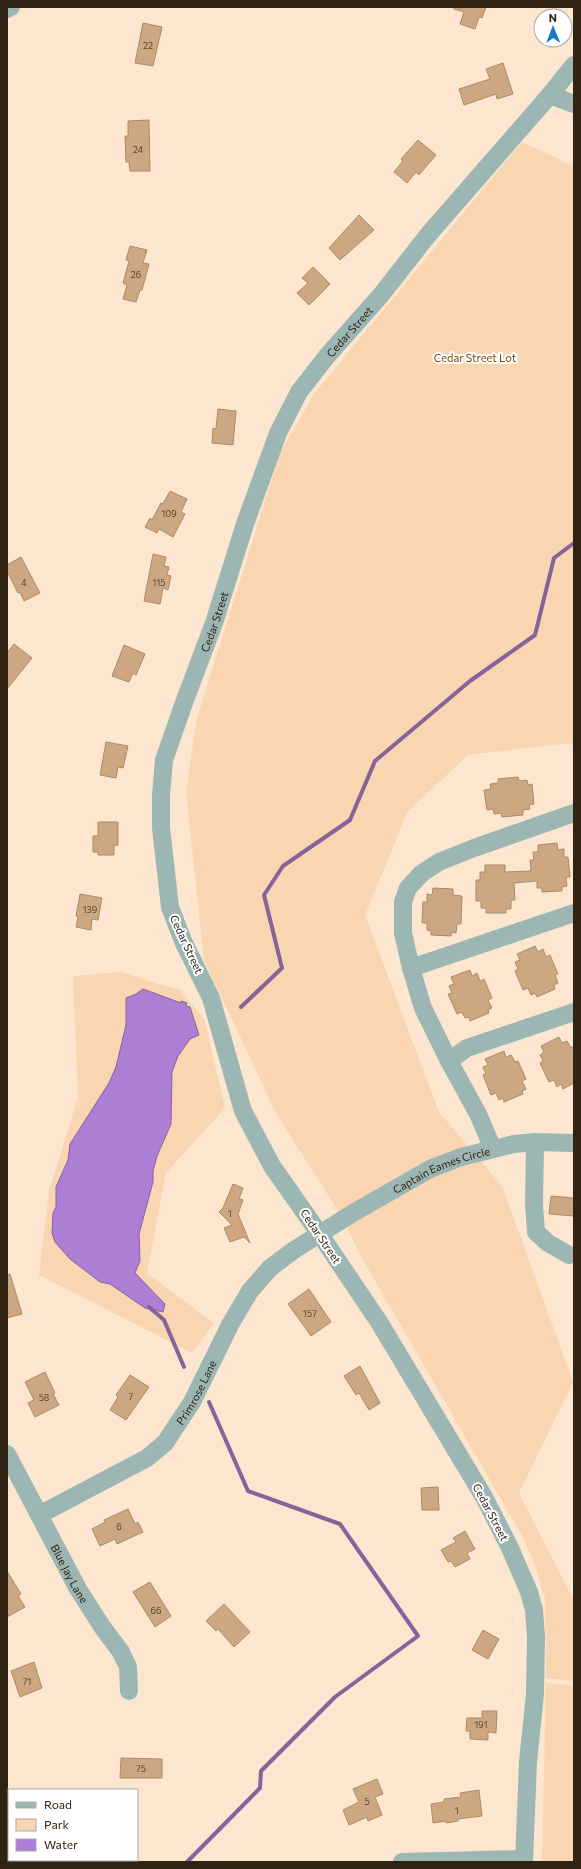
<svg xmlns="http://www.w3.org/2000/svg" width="581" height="1869" font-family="Commissioner,sans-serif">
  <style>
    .green { fill: #f9d5b1; fill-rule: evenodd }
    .water { fill: #ac7fd4; stroke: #87639a }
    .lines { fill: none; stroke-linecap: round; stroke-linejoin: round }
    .stream { stroke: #87639a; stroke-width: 4 }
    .building { fill: #cca782; stroke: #ad8a65 }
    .minor { stroke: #9cb6b3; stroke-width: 18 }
    .labels { text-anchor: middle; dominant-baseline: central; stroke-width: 4; stroke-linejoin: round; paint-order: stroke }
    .number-label { font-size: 9px; fill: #584430 }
    .street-label { font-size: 11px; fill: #312314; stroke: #fff }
    .park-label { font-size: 11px; fill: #784905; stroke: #fff }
  </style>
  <rect width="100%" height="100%" fill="#fde6cf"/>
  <!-- green -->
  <g class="green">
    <polygon points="522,142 574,166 574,746 570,743 468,755 408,811 365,915 439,1112 502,1186 573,1382 519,1493 574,1601 574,1681 546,1678 545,1599 536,1568 524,1539 359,1253 344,1220 277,1115 204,960 186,792 197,718 280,453 314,394"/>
    <path d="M121,972l40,13 18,4 25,30 21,89 -59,65 -19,100 67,50 -22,30 -153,-78 10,-84 29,-94 -5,-121zM143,989l38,14 9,36 -12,17 -6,16 -1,52 -14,32 -4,15v11l-14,52 1,27 -5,12 30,31 -20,4 -35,-24 -10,-2 -47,-69 3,-5v-21l12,-27 2,-16 39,-61 7,-16 10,-42v-27l10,-4z"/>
    <polygon points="546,1683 574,1686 574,1862 542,1862"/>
  </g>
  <!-- water -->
  <polygon class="water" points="143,989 181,1003 181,1001 187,1003 186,1006 190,1007 199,1035 190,1039 178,1056 172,1072 171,1124 157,1156 153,1171 153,1182 139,1234 140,1261 135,1273 165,1304 163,1312 145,1308 110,1284 100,1282 70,1259 55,1242 52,1233 53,1213 56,1207 56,1187 68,1160 70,1144 109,1083 116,1067 126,1025 126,998 136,994"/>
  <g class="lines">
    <!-- stream -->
    <g class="stream">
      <polyline points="241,1007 282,968 264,895 283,866 350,820 375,761 470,681 535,635 554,558 574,543"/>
      <polyline points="149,1307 164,1320 184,1367"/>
      <polyline points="187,1862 260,1788 261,1771 335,1697 418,1636 340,1524 248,1491 209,1402"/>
    </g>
  </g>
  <!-- building -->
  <g class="building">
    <polygon points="454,7 486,7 482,18 479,17 475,29 460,24 464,12 454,9"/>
    <polygon points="143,23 162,27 153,66 135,63"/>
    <polygon points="503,63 513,94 497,99 496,94 464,105 459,89 490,79 486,69"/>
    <polygon points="149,120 150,171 130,171 129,162 126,162 125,136 128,136 128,121"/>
    <polygon points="418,140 436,155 419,175 416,172 407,183 394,172 403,161 401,159"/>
    <polygon points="359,215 374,230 340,260 329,248"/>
    <polygon points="130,246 147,250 143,263 149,264 142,290 140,290 136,302 123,299 127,285 123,283 129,261 126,260"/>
    <polygon points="313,267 330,284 309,305 297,293 308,283 302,278"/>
    <polygon points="218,409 236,411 233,445 212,443 213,428 216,429"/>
    <polygon points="170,491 187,499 181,512 185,514 173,537 159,529 157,533 145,527 150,518 152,520 161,503 163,504"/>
    <polygon points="153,554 166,557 164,566 169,567 167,575 171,576 168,590 163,588 160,604 144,601"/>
    <polygon points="21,557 40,593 24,601 20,592 18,593 7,571 7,565"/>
    <polygon points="14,644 32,658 7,689 7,653"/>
    <polygon points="124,645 145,654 136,675 133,673 129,682 112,676"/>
    <polygon points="106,742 128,746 123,768 118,767 116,778 100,775"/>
    <polygon points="518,777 519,781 527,780 528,785 532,784 534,804 529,805 530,809 523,810 523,815 502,817 501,813 494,814 493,809 487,810 484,790 491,789 490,784 498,783 498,779"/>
    <polygon points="98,822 118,822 118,845 114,846 114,855 98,855 98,852 93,852 93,836 98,836"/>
    <polygon points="557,843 558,850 564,849 564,857 568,857 570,877 566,877 567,886 562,887 562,891 542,892 542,888 537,888 537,881 514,883 515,900 511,900 511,909 506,909 506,913 486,913 486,908 481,908 481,901 476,901 476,880 480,880 480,872 485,872 485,865 505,865 505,872 531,871 530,860 534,860 533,852 538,852 538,845"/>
    <polygon points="433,888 453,889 453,895 462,896 461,924 457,924 456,933 452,932 451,936 431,935 431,931 427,930 427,923 422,923 423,902 427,902 427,894 432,895"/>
    <polygon points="80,894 102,898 98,920 92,919 91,930 76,927 78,917 76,916"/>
    <polygon points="535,946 538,952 543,949 546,957 550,955 558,974 555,975 558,983 554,985 555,989 537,997 535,993 531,995 528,988 523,990 515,971 518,969 515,962 520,960 517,954"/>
    <polygon points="470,970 472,976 477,973 480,981 484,979 492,998 488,1000 492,1008 488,1010 489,1013 470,1021 469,1017 465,1018 462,1012 457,1014 448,994 452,993 449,986 454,984 451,977"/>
    <polygon points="559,1037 562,1043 567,1041 571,1048 574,1046 574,1083 563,1089 561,1084 557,1087 554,1080 549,1082 540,1063 543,1061 540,1055 544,1052 541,1046"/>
    <polygon points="504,1051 506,1057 511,1055 515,1062 518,1061 526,1079 522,1081 526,1089 522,1091 523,1094 504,1102 503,1098 499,1100 496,1093 491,1095 483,1075 486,1074 483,1067 488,1065 485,1059"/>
    <polygon points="233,1184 243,1188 239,1199 243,1200 238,1214 250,1243 244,1237 230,1242 224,1228 232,1225 219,1212 223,1208"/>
    <polygon points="551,1196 574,1198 574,1216 549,1214"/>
    <polygon points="10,1274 22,1314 7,1318 7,1275"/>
    <polygon points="309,1289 331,1322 311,1336 288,1304"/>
    <polygon points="360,1366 380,1403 369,1410 359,1393 356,1395 344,1376"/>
    <polygon points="45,1372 55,1393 53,1394 59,1405 35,1417 28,1403 34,1400 25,1382"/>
    <polygon points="130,1375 149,1387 126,1420 110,1410 118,1397 116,1395"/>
    <polygon points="438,1487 439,1510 422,1510 421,1488"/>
    <polygon points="128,1509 135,1524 138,1522 143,1532 117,1544 115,1539 100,1546 92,1529 105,1522 104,1520"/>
    <polygon points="465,1531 475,1549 467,1553 470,1559 455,1567 451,1561 448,1562 441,1550 456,1542 453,1538"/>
    <polygon points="7,1571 21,1594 18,1596 25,1607 7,1617"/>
    <polygon points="150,1582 171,1616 155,1627 133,1592"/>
    <polygon points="224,1604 250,1632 234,1647 218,1629 216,1631 206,1621"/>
    <polygon points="483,1630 499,1639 488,1659 472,1650"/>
    <polygon points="34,1662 42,1688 20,1697 11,1671"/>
    <polygon points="482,1711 497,1711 496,1733 488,1732 488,1740 470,1739 470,1731 466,1731 467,1718 482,1718"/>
    <polygon points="121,1758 162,1759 162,1778 120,1778"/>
    <polygon points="377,1779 383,1794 375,1797 382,1815 368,1821 367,1817 349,1825 343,1810 359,1802 353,1789"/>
    <polygon points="479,1790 482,1816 458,1819 458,1821 446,1823 446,1821 433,1823 431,1804 444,1802 444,1799 461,1797 460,1793"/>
  </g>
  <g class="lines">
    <!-- minor -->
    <g class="minor">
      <polyline points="7,9 11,7"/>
      <polyline points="550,95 574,104"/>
      <polyline points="574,813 474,848 439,862 422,873 408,888 403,902 403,933 411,968 574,913"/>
      <polyline points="411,968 423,1008 449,1061 467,1048 574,1012"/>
      <polyline points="449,1061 478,1114 493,1149"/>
      <polyline points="535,1142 534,1205 536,1232 548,1243 569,1255"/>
      <path id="s1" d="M7,1454l71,135 25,39 18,24 7,15 1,24"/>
      <path id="s2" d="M39,1515l108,-57 18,-15 27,-41 39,-79 19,-32 20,-23 24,-18 59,-37 77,-44 31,-12 53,-13 21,-2 39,1"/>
      <polyline points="402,1862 524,1859"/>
      <path id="s3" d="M524,1862l4,-100 7,-68 1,-57 -2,-27 -5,-18 -19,-44 -26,-51 -105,-175 -60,-89 -47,-67 -29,-55 -32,-113 -28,-57 -13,-34 -9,-79v-32l3,-36 21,-60 29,-77 31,-99 33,-91 21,-41 28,-36 54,-61 47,-60 121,-139 25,-31"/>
    </g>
  </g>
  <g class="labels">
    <!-- number labels -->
    <g class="number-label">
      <text x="148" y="45">22</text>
      <text x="138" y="149">24</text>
      <text x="136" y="274">26</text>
      <text x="169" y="513">109</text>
      <text x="24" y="582">4</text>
      <text x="159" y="582">115</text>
      <text x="90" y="909">139</text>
      <text x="230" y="1213">1</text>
      <text x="310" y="1313">157</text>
      <text x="131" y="1396">7</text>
      <text x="44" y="1397">58</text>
      <text x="119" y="1526">6</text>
      <text x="156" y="1610">66</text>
      <text x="27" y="1681">71</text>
      <text x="481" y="1724">191</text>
      <text x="141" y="1768">75</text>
      <text x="367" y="1801">5</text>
      <text x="457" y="1810">1</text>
    </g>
    <!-- street labels -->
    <g class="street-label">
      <text stroke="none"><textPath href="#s3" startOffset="1668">Cedar Street</textPath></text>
      <text stroke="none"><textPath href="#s3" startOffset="1344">Cedar Street</textPath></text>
      <text transform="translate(187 944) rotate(65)">Cedar Street</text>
      <text stroke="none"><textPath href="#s2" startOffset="549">Captain Eames Circle</textPath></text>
      <text transform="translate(321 1236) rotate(56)">Cedar Street</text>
      <text stroke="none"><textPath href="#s2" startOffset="205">Primrose Lane</textPath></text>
      <text transform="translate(491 1512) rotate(62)">Cedar Street</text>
      <text stroke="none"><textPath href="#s1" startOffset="135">Blue Jay Lane</textPath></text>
    </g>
    <!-- park labels -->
    <g class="park-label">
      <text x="475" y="357">Cedar Street Lot</text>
    </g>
  </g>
  <!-- border -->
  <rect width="581" height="1869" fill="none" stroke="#312314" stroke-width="16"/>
  <!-- legend -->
  <rect x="8" y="1789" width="130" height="72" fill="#ffffff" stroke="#ada7a1"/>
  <rect x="16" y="1802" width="20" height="6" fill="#9cb6b3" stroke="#ada7a1"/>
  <text x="44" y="1809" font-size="12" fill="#312314">Road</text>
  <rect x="16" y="1819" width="20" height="12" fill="#f9d5b1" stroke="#ada7a1"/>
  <text x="44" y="1829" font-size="12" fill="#312314">Park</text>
  <rect x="16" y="1839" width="20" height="12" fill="#ac7fd4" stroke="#ada7a1"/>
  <text x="44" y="1849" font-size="12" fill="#312314">Water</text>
  <!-- north arrow -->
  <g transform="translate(553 28) rotate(359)"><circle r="19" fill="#ffffff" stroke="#ada7a1"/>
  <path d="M0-3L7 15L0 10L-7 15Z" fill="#137bc6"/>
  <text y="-6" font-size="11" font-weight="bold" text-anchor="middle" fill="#312314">N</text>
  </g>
</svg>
